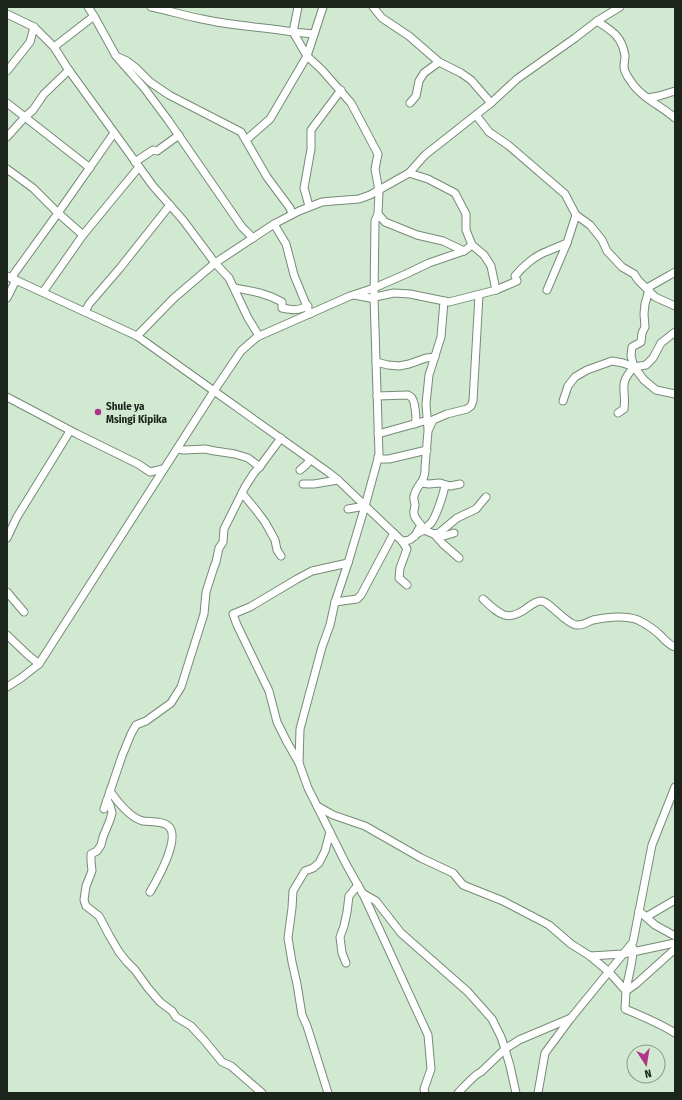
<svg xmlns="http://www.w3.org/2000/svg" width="682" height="1100" font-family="'Fira Sans Condensed',sans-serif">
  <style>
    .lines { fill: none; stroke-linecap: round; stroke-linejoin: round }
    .minor-casing { stroke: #768b76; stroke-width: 9 }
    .minor { stroke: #fff; stroke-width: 7 }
    .poi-dot { fill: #ad358a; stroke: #d1e8d1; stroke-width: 1.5 }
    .labels { text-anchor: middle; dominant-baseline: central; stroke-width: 4; stroke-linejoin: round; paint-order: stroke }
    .poi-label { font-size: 11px; font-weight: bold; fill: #1c251c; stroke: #d1e8d1; text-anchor: start }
  </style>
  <rect width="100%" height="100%" fill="#d1e8d1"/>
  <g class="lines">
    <defs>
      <g id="minor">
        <polyline points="88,7 94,16 116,56 145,89 168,120 242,227 253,238"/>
        <path d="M151,7c17,3 34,9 51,12 30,7 61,8 91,13l14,24 -37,63 -24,21"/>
        <polyline points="298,7 293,32 314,34"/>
        <polyline points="323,7 307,56 322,70 351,103 378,154 375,169 379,191 378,214 375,221 374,297 379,455 365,506 348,563 335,602 330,625 322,647 300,729 299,763 308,788 346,864 364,896 428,1035 431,1069 424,1089 425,1093"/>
        <polyline points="373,7 382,18 409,36 439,62 461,73 471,80 491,103"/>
        <polyline points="7,14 34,27 54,47 68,69 153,186 183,220 215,263 229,278 248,318 259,336"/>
        <path d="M597,21c15,10 25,15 28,35 0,3 -1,7 -1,10 0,5 3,10 6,14 10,17 30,25 45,38"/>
        <polyline points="54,47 94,16"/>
        <polyline points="118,57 127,61 136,68 150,82 169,95 241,132 267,177 290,208 292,214"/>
        <polyline points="7,71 30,42 34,27"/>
        <polyline points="648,98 659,96 675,91"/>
        <polyline points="7,103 90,168"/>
        <polyline points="410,103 416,96 419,81 424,73 439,62"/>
        <polyline points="476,115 489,132 508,145 565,194 576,215 590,225 602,240 607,251 622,267 634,274 638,280 655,297 675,306"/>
        <polyline points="7,137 25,117 33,110 44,94 69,70"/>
        <polyline points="135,162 153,150 157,151 179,135"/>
        <polyline points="7,169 33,188 58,213 83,235"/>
        <polyline points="409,173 428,179 455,193 466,214 466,230 472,245 484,255 491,266 496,290"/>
        <polyline points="309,206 304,188 311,149 311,130 341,90"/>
        <polyline points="378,214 385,222 417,235 443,241 464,251"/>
        <polyline points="274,224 286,244 294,275 310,314"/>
        <polyline points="7,276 137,336 214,391 39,664 21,678 7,687"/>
        <polyline points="11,278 58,213 114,133"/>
        <path d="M235,288c17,3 31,5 47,14v6c11,2 15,3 26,-2"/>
        <polyline points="647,288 670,275 675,272"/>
        <polyline points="547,290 567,243"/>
        <polyline points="649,290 645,304 644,314 645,327 642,333 641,342 632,347 631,356 634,367 644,380 656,390 675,394"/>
        <polyline points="43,292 83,235 139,167"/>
        <path d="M354,295l16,3 24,-5 16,1 39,8 47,-12 21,-9 -2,-5c8,-10 21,-21 33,-25 7,-3 12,-5 19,-8l9,-28"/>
        <polyline points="7,298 16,280"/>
        <polyline points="85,312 89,304 120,268 170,205"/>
        <polyline points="137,336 174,298 215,263 274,224 299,211 322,202 333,201 359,199 370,195 409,173 425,155 491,103 517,79 575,38 597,21 620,7"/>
        <polyline points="376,362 388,365 399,366 409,364 426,358 435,357"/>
        <path d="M377,396l31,-1c1,1 2,1 3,2 4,3 6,22 4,27"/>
        <polyline points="7,397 77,434 138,464 150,472 163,469"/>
        <polyline points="563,401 568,386 575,377 587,370 612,361 623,363 634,367 646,365 653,358 661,343 675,332"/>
        <path d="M618,413l6,-4c3,-21 -7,-23 10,-42"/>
        <polyline points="428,429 426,404 429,375 441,337 444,301"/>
        <polyline points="378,434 428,420"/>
        <polyline points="177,449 184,450 205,449 215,451 235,454 248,458 260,467"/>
        <polyline points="378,457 382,459 389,459 427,450"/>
        <polyline points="300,470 307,464 310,459"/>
        <polyline points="421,483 429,484 440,483 450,486 460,484"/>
        <polyline points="303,484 314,484 338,480"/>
        <polyline points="242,493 256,510 265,522 275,540 277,550 281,556"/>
        <polyline points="348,509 365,506"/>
        <path d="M422,528l2,2c2,-3 5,-5 7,-7 5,-6 13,-30 14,-38"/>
        <polyline points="434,534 443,544 459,558"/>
        <polyline points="434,534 444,536 454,533"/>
        <path d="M415,536l6,-11c-4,-5 -8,-8 -7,-14 0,-2 1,-4 1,-6 0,-3 -2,-6 -1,-9 3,-12 12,-14 11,-29l3,-36 5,-11 14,-6 20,-5 4,-3 2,-5 6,-106"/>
        <polyline points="7,538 17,517 70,431"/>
        <path d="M402,541c10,0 9,-3 16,-8 2,-1 4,-2 6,-3l10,4 5,-1 18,-15 19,-9 10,-12"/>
        <polyline points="407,585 399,578 400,568 407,549 402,541 338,480 328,472 214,391 241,351 257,337 350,296 374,288 406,274 429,263 464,251 472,245"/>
        <polyline points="7,592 24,612"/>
        <path d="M483,599c16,15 24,24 44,9 4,-3 9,-7 14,-7 8,0 24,22 35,24 7,1 11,-3 17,-5 14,-3 32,-5 45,0 8,4 17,10 23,16 5,5 8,9 14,11"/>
        <polyline points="335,602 357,599 361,595 394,533"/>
        <polyline points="7,635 28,655 39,664"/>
        <polyline points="299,763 287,742 277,722 269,691 237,625 233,614 250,607 297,579 312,571 348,563"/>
        <path d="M110,791c7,10 20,27 33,30 8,1 18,0 24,4 16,10 -10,55 -17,67"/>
        <polyline points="107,800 110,805 112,813 110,820 103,837 101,845 97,851 91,854 91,861 92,871 86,886 84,900 86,906 99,916 109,935 119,952 127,962 135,970 148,988 160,1002 172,1011 176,1017 191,1026 204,1040 222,1062 231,1066 262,1093"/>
        <path d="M317,806l16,9 32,11 56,32 32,15 10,12 40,16 46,24 22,19 19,12 19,16 17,19 -1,18c17,7 34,14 50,24"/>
        <polyline points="104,809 122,756 131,734 136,725 146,721 171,703 181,687 204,614 206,592 214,567 216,562 219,548 223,542 224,529 245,487 254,473 261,465 281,438"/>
        <polyline points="362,893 376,901 401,933 468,992 492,1019 501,1037 505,1049 510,1066 516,1093"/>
        <polyline points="639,911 655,925 675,936"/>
        <polyline points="646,917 675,900"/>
        <polyline points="590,956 623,954 675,943"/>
        <polyline points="346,963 342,953 340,937 344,926 347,912 349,896 358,885"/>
        <polyline points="626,991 636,984 675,949"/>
        <path d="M626,991c2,-16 7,-26 7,-43"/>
        <polyline points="328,1093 307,1026 302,1015 297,984 292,962 288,938 292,908 293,891 305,871 313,868 319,863 325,851 330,832"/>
        <path d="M458,1093c5,-5 17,-19 23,-21l24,-23 14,-9 52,-22"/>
        <polyline points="538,1093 545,1053 571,1018 633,942 652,845 675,787"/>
      </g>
    </defs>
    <!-- minor casing -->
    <use href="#minor" class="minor-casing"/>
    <!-- minor -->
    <use href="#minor" class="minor"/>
  </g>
  <!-- markers -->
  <circle class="poi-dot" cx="98" cy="412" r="4"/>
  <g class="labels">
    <!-- poi labels -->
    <g class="poi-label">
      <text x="106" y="406">Shule ya<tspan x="106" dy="13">Msingi Kipika</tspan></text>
    </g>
  </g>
  <!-- border -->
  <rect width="682" height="1100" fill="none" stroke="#1c251c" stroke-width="16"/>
  <!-- north arrow -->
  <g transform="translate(646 1064) rotate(168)"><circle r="19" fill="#d1e8d1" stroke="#899a89"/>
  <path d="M0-3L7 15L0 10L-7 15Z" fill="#ad358a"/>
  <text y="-6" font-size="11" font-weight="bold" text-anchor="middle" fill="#1c251c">N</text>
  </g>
</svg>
